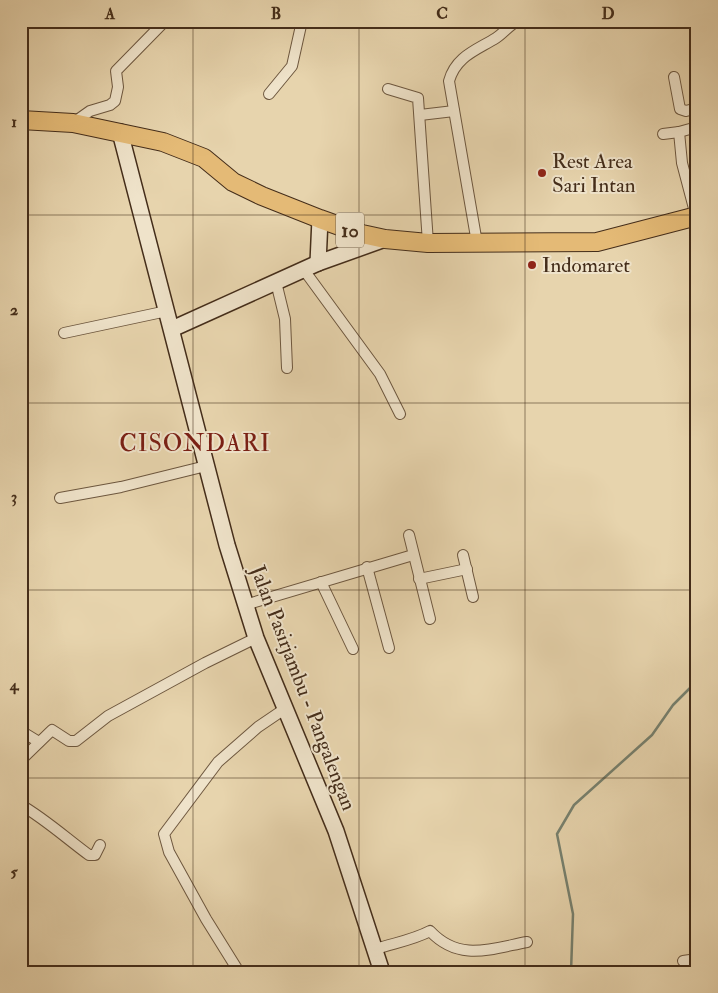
<svg xmlns="http://www.w3.org/2000/svg" width="718" height="993" font-family="'IM FELL Double Pica',serif">
  <style>
    .lines { fill: none; stroke-linecap: round; stroke-linejoin: round }
    .stream { stroke: #76806e; stroke-width: 2.5 }
    .minor-casing { stroke: #6d573f; stroke-width: 12 }
    .secondary-casing { stroke: #442d1a; stroke-width: 18 }
    .trunk-casing { stroke: #442d1a; stroke-width: 20 }
    .minor { stroke: #efe3ca; stroke-width: 10 }
    .secondary { stroke: #efe3ca; stroke-width: 15 }
    .trunk { stroke: #e4ba76; stroke-width: 18 }
    .grid { fill: none; stroke: #442d1a; stroke-width: 1; stroke-opacity: 0.55 }
    .poi-dot { fill: #8f2418; stroke: #efe3ca; stroke-width: 2 }
    .labels { text-anchor: middle; dominant-baseline: central; stroke-width: 4; stroke-linejoin: round; paint-order: stroke }
    .shield { fill: #efe3ca; stroke: #77644f; stroke-width: 1 }
    .shield-label { font-size: 20px; font-weight: bold; fill: #442d1a }
    .poi-label { font-size: 21px; fill: #442d1a; stroke: #efe3ca; text-anchor: start }
    .street-label { font-size: 21px; fill: #442d1a; stroke: #efe3ca }
    .quarter-label { font-size: 24px; letter-spacing: 1px; fill: #7a1f14; stroke: #efe3ca }
    .neatline { fill: none; stroke: #442d1a; stroke-width: 2 }
    .grid-label { font-size: 16px; text-anchor: middle; font-weight: bold; fill: #442d1a }
  </style>
  <rect width="100%" height="100%" fill="#e7d4ad"/>
  <filter id="stains"><feTurbulence type="fractalNoise" baseFrequency=".004" numOctaves="4"/><feColorMatrix values="0 0 0 0 .2 0 0 0 0 .09 0 0 0 0 .02 0 0 0 .5 -.17"/></filter>
  <radialGradient id="worn" r=".72"><stop offset=".6" stop-color="#630" stop-opacity="0"/><stop offset="1" stop-color="#630" stop-opacity=".3"/></radialGradient>
  <g class="lines">
    <!-- stream -->
    <polyline class="stream" points="571,972 573,914 557,834 574,805 652,735 673,705 697,681"/>
    <defs>
      <g id="minor">
        <polyline points="674,77 680,109 686,111 697,108"/>
        <polyline points="388,89 418,98 428,243"/>
        <polyline points="269,94 292,66 302,21"/>
        <polyline points="420,115 454,111"/>
        <polyline points="73,123 90,111 110,105 115,101 118,87 116,71 165,21"/>
        <polyline points="679,132 682,163 696,216"/>
        <polyline points="663,134 679,132 697,127"/>
        <path d="M477,243l-28,-162c7,-25 28,-31 47,-43 8,-5 13,-13 22,-17"/>
        <polyline points="304,270 380,374 400,414"/>
        <polyline points="276,282 285,319 287,368"/>
        <polyline points="64,333 167,311"/>
        <polyline points="60,498 121,487 206,466"/>
        <polyline points="409,535 430,619"/>
        <polyline points="463,555 473,597"/>
        <polyline points="367,567 389,648"/>
        <polyline points="419,579 467,569"/>
        <polyline points="321,582 353,649"/>
        <polyline points="245,605 413,555"/>
        <polyline points="21,731 39,742"/>
        <polyline points="21,760 52,730 69,741 76,741 108,716 205,663 256,638"/>
        <path d="M21,805c24,14 45,33 68,50h6l5,-10"/>
        <path d="M376,949c18,-6 37,-9 54,-18 29,31 60,18 97,11"/>
        <polyline points="683,961 697,959"/>
        <polyline points="239,972 206,919 169,852 164,834 218,762 258,727 286,708"/>
      </g>
      <g id="secondary">
        <polyline points="120,132 227,545 256,638 336,831 382,972"/>
        <polyline points="318,263 320,219"/>
        <polyline points="172,329 318,263 385,239"/>
      </g>
      <polyline id="trunk" points="21,120 73,123 163,142 204,158 233,182 262,196 320,219 362,234 385,239 428,243 597,242 697,216"/>
    </defs>
    <!-- minor casing -->
    <use href="#minor" class="minor-casing"/>
    <!-- secondary casing -->
    <use href="#secondary" class="secondary-casing"/>
    <!-- trunk casing -->
    <use href="#trunk" class="trunk-casing"/>
    <!-- minor -->
    <use href="#minor" class="minor"/>
    <!-- secondary -->
    <use href="#secondary" class="secondary"/>
    <!-- trunk -->
    <use href="#trunk" class="trunk"/>
  </g>
  <!-- grid -->
  <path class="grid" d="M193,21v951M359,21v951M525,21v951M21,215h676M21,403h676M21,590h676M21,778h676"/>
  <!-- markers -->
  <g class="poi-dot">
    <circle cx="542" cy="173" r="5"/>
    <circle cx="532" cy="265" r="5"/>
  </g>
  <g class="labels">
    <!-- shield labels -->
    <rect class="shield" x="336" y="212.5" width="28" height="35" rx="4"/>
    <g class="shield-label">
      <text x="350" y="230">10</text>
    </g>
    <!-- poi labels -->
    <g class="poi-label">
      <text x="552" y="161">Rest Area<tspan x="552" dy="24">Sari Intan</tspan></text>
      <text x="542" y="265">Indomaret</text>
    </g>
    <!-- street labels -->
    <g class="street-label">
      <text transform="translate(303 688) rotate(69)">Jalan Pasirjambu - Pangalengan</text>
    </g>
    <!-- quarter labels -->
    <g class="quarter-label">
      <text x="195" y="443">CISONDARI</text>
    </g>
  </g>
  <!-- margin -->
  <rect width="718" height="993" fill="none" stroke="#e7d4ad" stroke-width="55"/>
  <rect x="28" y="28" width="662" height="938" class="neatline"/>
  <g class="grid-label">
    <text x="110" y="19">A</text>
    <text x="276" y="19">B</text>
    <text x="442" y="19">C</text>
    <text x="608" y="19">D</text>
    <text x="14" y="127">1</text>
    <text x="14" y="315">2</text>
    <text x="14" y="502">3</text>
    <text x="14" y="690">4</text>
    <text x="14" y="877">5</text>
  </g>
  <rect width="100%" height="100%" filter="url(#stains)"/>
  <rect width="100%" height="100%" fill="url(#worn)"/>
</svg>
